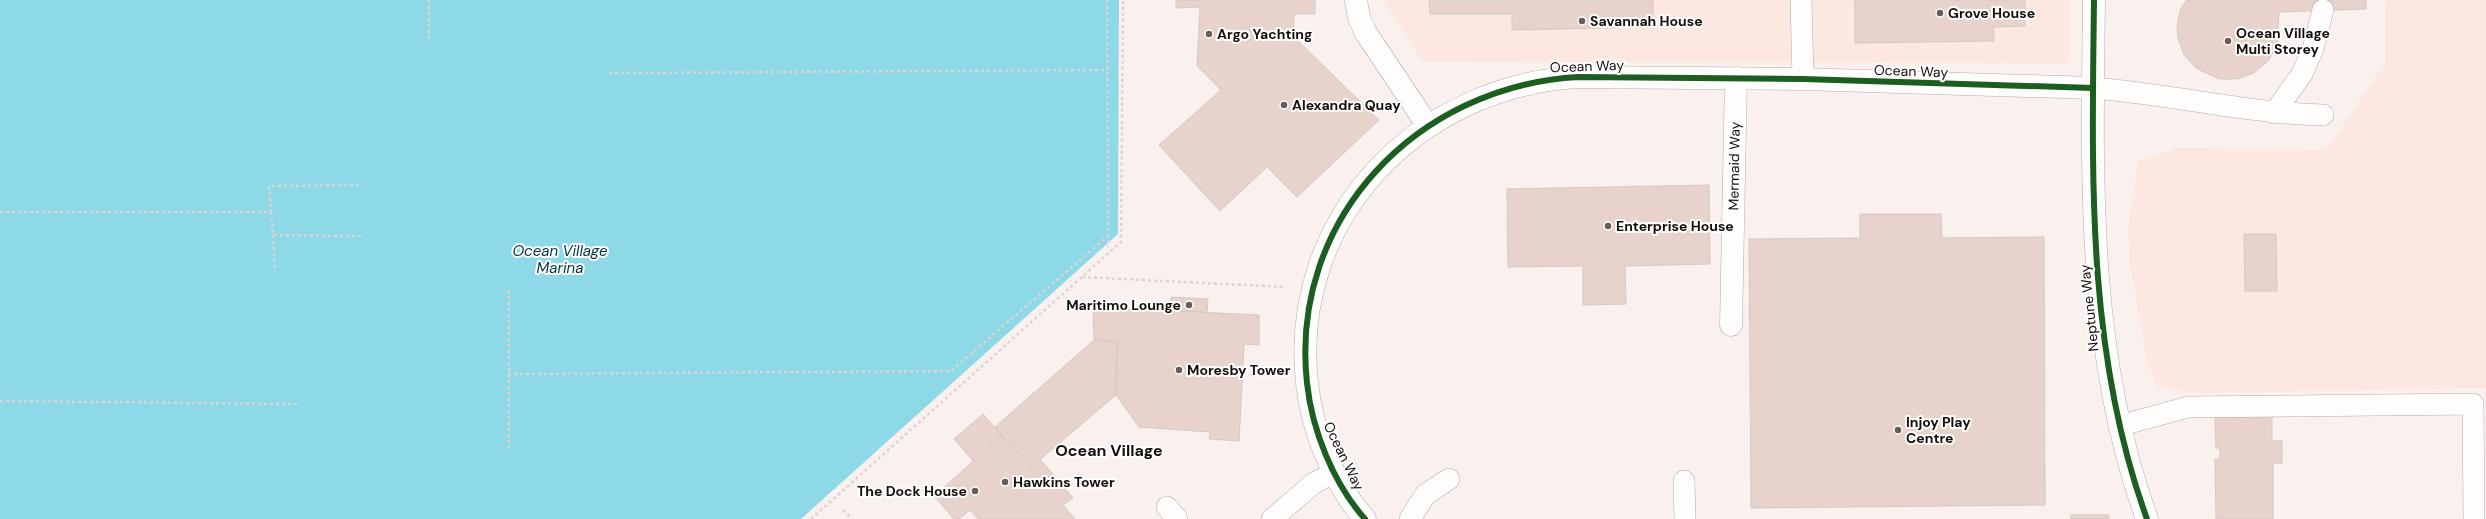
<svg xmlns="http://www.w3.org/2000/svg" width="2486" height="519" font-family="'DM Sans',sans-serif">
  <style>
    .built { fill: #fce8e1 }
    .water { fill: #8ed9e7 }
    .building { fill: #e7d3cc; stroke: #d1c9c6 }
    .lines { fill: none; stroke-linecap: round; stroke-linejoin: round }
    .service-casing { stroke: #b3aca9; stroke-width: 22 }
    .minor-casing { stroke: #b3aca9; stroke-width: 23 }
    .path { stroke: #d8d5d4; stroke-width: 2.5; stroke-dasharray: 3 3; stroke-linecap: butt }
    .service { stroke: #fefdfc; stroke-width: 21 }
    .minor { stroke: #fefdfc; stroke-width: 22 }
    .cycleway-casing { stroke: #fff; stroke-width: 8 }
    .cycleway { stroke: #1b5e20; stroke-width: 6 }
    .poi-dot { fill: #645d5a; stroke: #fff; stroke-width: 1.5 }
    .labels { text-anchor: middle; dominant-baseline: central; stroke-width: 4; stroke-linejoin: round; paint-order: stroke }
    .poi-label { font-size: 14px; font-weight: bold; fill: #140e0b; stroke: #fff; text-anchor: start }
    .street-label { font-size: 14px; fill: #140e0b; stroke: #fff }
    .water-label { font-size: 15px; font-style: italic; fill: #00353e; stroke: #fff }
    .quarter-label { font-size: 16px; font-weight: bold; fill: #140e0b; stroke: #fff }
  </style>
  <rect width="100%" height="100%" fill="#faf1ee"/>
  <!-- built -->
  <g class="built">
    <polygon points="1383,0 2069,0 2069,63 1423,62"/>
    <polygon points="2385,0 2486,0 2486,388 2193,393 2156,385 2147,362 2130,263 2128,228 2138,161 2178,148 2319,150 2329,146 2386,62"/>
  </g>
  <!-- water -->
  <polygon class="water" points="0,0 1119,0 1118,234 801,519 0,519"/>
  <!-- building -->
  <g class="building">
    <polygon points="1176,0 1315,0 1315,14 1294,14 1293,36 1379,120 1297,197 1267,167 1220,211 1159,145 1221,90 1197,66 1200,7 1176,8"/>
    <polygon points="1429,0 1653,0 1653,27 1512,30 1512,14 1430,14"/>
    <polygon points="1855,0 2025,0 2025,26 1993,27 1994,41 1855,43"/>
    <polygon points="2187,0 2366,0 2366,9 2279,12 2277,44 2269,60 2254,73 2237,79 2219,79 2196,68 2184,55 2178,38 2177,25 2181,8"/>
    <polygon points="1709,185 1710,264 1625,266 1626,304 1583,305 1583,266 1508,267 1507,189"/>
    <polygon points="1860,214 1941,214 1942,238 2044,237 2045,505 1751,508 1749,239 1860,238"/>
    <polygon points="2244,234 2276,234 2277,291 2245,291"/>
    <polygon points="1171,297 1208,299 1207,312 1170,311"/>
    <polygon points="1093,307 1259,315 1259,345 1244,344 1239,441 1209,439 1210,432 1139,427 1116,395 1117,342 1094,340"/>
    <polygon points="1094,340 1117,342 1116,395 1030,468 995,427"/>
    <polygon points="2272,413 2272,441 2282,441 2282,463 2273,463 2273,519 2216,519 2215,459 2220,459 2220,448 2216,448 2215,414"/>
    <polygon points="983,414 1002,436 974,462 954,439"/>
    <polygon points="1002,436 1030,468 1040,459 1073,498 1063,505 1075,519 978,519 970,510 959,519 954,519 934,496"/>
    <rect x="2071" y="515" width="38" height="4"/>
  </g>
  <g class="lines">
    <defs>
      <g id="service">
        <polyline points="1801,0 1803,79"/>
        <path d="M2093,88c77,6 152,25 230,27"/>
        <polyline points="2274,113 2302,74 2313,49 2323,10"/>
        <polyline points="2119,426 2188,407 2473,404 2474,519"/>
        <polyline points="1684,481 1685,519"/>
        <polyline points="1167,507 1177,519"/>
        <polyline points="1272,519 1314,483 1335,472"/>
        <polyline points="1410,519 1425,495 1449,479"/>
      </g>
      <g id="minor">
        <polyline points="1356,0 1359,18 1366,33 1428,126"/>
        <path d="M2094,0c-2,175 -8,352 53,519"/>
        <polyline points="1731,325 1736,78"/>
        <path d="M1365,519c-32,-36 -53,-89 -58,-136 -18,-164 110,-297 271,-306l225,2 290,9"/>
      </g>
    </defs>
    <!-- service casing -->
    <use href="#service" class="service-casing"/>
    <!-- minor casing -->
    <use href="#minor" class="minor-casing"/>
    <!-- path -->
    <g class="path">
      <polyline points="429,0 429,39"/>
      <polyline points="1107,0 1108,247"/>
      <polyline points="609,73 1108,70"/>
      <polyline points="0,212 271,212 269,186 359,185"/>
      <polyline points="271,212 273,235 361,236"/>
      <polyline points="273,235 275,270"/>
      <polyline points="1082,277 1285,287"/>
      <polyline points="509,290 509,450"/>
      <polyline points="508,374 951,371 1108,236"/>
      <polyline points="0,401 297,404"/>
      <polyline points="843,510 852,519"/>
      <polyline points="811,519 1121,242 1123,0"/>
    </g>
    <!-- service -->
    <use href="#service" class="service"/>
    <!-- minor -->
    <use href="#minor" class="minor"/>
    <defs>
      <g id="cycleway">
        <path d="M2094,0c-2,175 -8,352 53,519"/>
        <path d="M1365,519c-32,-36 -53,-89 -58,-136 -18,-164 110,-297 271,-306l225,2 290,9"/>
      </g>
    </defs>
    <!-- cycleway casing -->
    <use href="#cycleway" class="cycleway-casing"/>
    <!-- cycleway -->
    <use href="#cycleway" class="cycleway"/>
  </g>
  <!-- markers -->
  <g class="poi-dot">
    <circle cx="1940" cy="13" r="4"/>
    <circle cx="1582" cy="21" r="4"/>
    <circle cx="1209" cy="34" r="4"/>
    <circle cx="2228" cy="41" r="4"/>
    <circle cx="1284" cy="105" r="4"/>
    <circle cx="1608" cy="226" r="4"/>
    <circle cx="1189" cy="305" r="4"/>
    <circle cx="1179" cy="370" r="4"/>
    <circle cx="1898" cy="430" r="4"/>
    <circle cx="1005" cy="482" r="4"/>
    <circle cx="975" cy="491" r="4"/>
  </g>
  <g class="labels">
    <!-- poi labels -->
    <g class="poi-label">
      <text x="1948" y="13">Grove House</text>
      <text x="1590" y="21">Savannah House</text>
      <text x="2236" y="33">Ocean Village<tspan x="2236" dy="16">Multi Storey</tspan></text>
      <text x="1217" y="34">Argo Yachting</text>
      <text x="1292" y="105">Alexandra Quay</text>
      <text x="1616" y="226">Enterprise House</text>
      <text x="1181" y="305" text-anchor="end">Maritimo Lounge</text>
      <text x="1187" y="370">Moresby Tower</text>
      <text x="1906" y="422">Injoy Play<tspan x="1906" dy="16">Centre</tspan></text>
      <text x="1013" y="482">Hawkins Tower</text>
      <text x="967" y="491" text-anchor="end">The Dock House</text>
    </g>
    <!-- street labels -->
    <g class="street-label">
      <text transform="translate(1587 66) rotate(-2)">Ocean Way</text>
      <text transform="translate(1911 71) rotate(2)">Ocean Way</text>
      <text transform="translate(1734 166) rotate(-89)">Mermaid Way</text>
      <text transform="translate(2089 308) rotate(-96)">Neptune Way</text>
      <text transform="translate(1344 456) rotate(64)">Ocean Way</text>
    </g>
    <!-- water labels -->
    <g class="water-label">
      <text x="560" y="251">Ocean Village<tspan x="560" dy="17">Marina</tspan></text>
    </g>
    <!-- quarter labels -->
    <g class="quarter-label">
      <text x="1109" y="450">Ocean Village</text>
    </g>
  </g>
</svg>
